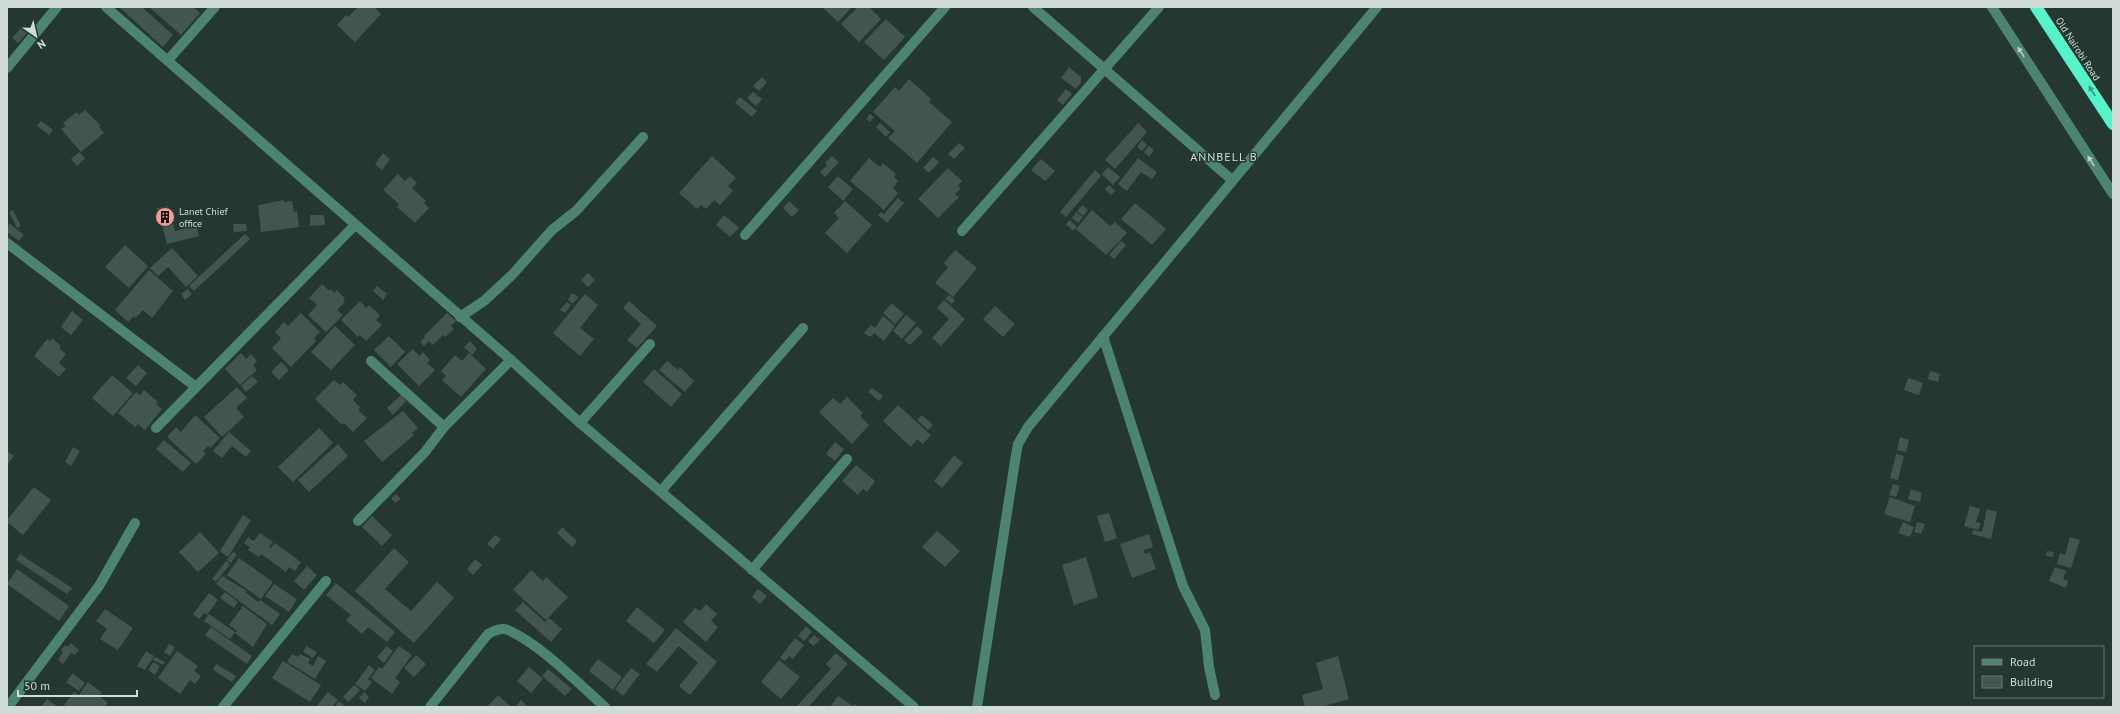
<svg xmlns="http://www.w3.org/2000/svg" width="2120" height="714" font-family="'PT Sans',sans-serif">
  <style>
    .building { fill: #42564f }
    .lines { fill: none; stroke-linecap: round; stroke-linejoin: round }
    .minor { stroke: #4c8372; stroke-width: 10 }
    .highway { stroke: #57f2ca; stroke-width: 12 }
    .oneway { fill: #bdcfc9 }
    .oneway2 { fill: #3e947e }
    .labels { text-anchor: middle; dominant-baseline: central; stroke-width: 3; stroke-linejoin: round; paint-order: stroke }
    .street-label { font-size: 10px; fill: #d1dcd8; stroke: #243731 }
    .poi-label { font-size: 10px; fill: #d1dcd8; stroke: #243731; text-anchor: start }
    .quarter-label { font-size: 12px; letter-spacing: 1px; fill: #d1dcd8; stroke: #243731 }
  </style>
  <rect width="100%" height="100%" fill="#243731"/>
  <!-- building -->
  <g class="building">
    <polygon points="119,7 142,7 173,35 163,47"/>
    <polygon points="149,7 193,7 200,13 181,35"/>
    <polygon points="358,7 374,7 381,14 355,42 337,25 346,15 348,17"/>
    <polygon points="822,7 852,7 838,22"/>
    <polygon points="858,7 869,7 881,19 859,42 841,24"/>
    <polygon points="886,19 905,37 884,60 864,42"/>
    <polygon points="22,27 28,32 18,43 12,38"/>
    <polygon points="1069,67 1081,77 1081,82 1076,89 1061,78"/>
    <polygon points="762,77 767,82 759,91 753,86"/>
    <polygon points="909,79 931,99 929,102 952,122 917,163 888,138 895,131 873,112 895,87 899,91"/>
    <polygon points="1066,89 1072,94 1063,105 1057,100"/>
    <polygon points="753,92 762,99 756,106 747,98"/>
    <polygon points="740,97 757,111 752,117 735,103"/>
    <polygon points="85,110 100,125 99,127 104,133 81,152 61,129 66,126 63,123 77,112 79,115"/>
    <polygon points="870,114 874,117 870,122 866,119"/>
    <polygon points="41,121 53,130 49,135 37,126"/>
    <polygon points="880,123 890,132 886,137 876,127"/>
    <polygon points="1138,123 1147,132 1115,169 1105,160"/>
    <polygon points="1142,140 1147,145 1142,151 1137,147"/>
    <polygon points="959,143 965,148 954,159 948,154"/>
    <polygon points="1149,146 1154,150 1149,157 1144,152"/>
    <polygon points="79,152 85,158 77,166 71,159"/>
    <polygon points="383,153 390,159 382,170 375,164"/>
    <polygon points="712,156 736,178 728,186 733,191 720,205 714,200 706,209 701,205 697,209 679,193"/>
    <polygon points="832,156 839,162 825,177 820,172 827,165 825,163"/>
    <polygon points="933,157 939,162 929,173 923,168"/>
    <polygon points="869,158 880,167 883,163 896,174 894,177 898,181 893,188 898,193 884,210 850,181"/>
    <polygon points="1138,158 1157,172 1152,179 1141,172 1127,191 1118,184"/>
    <polygon points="1041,159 1055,171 1045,181 1031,170"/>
    <polygon points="1108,167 1120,177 1113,185 1102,174"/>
    <polygon points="948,168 962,181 958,186 961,188 955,194 959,197 938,218 918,199"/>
    <polygon points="1095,170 1101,176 1066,217 1060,212"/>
    <polygon points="398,174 405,181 410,176 417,183 412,188 426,201 424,203 429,208 415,223 397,207 399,204 383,190"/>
    <polygon points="838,176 853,189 843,201 828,187"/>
    <polygon points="1109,185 1115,191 1111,195 1105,189"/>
    <polygon points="898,198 904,203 887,223 878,215 881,212 884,214"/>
    <polygon points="284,200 284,202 292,201 294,212 297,211 299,227 261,232 258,205"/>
    <polygon points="789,201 799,210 792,217 783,208"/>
    <polygon points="845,201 872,225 847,253 825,233 839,218 834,213"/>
    <polygon points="1135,203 1166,229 1152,245 1121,219"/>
    <polygon points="1082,205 1088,210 1083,216 1077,211"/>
    <polygon points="168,206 175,231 196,225 199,236 167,244 157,208"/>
    <polygon points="13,210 21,226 17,228 9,212"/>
    <polygon points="1092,210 1110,226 1115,222 1127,233 1106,255 1076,229"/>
    <polygon points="1076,212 1083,217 1078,223 1072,218"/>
    <polygon points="310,215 324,215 325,225 310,226"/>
    <polygon points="724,215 739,228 730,237 716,225"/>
    <polygon points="1070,220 1077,227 1073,231 1066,224"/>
    <polygon points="9,223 24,235 19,241 7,232"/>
    <polygon points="233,224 246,224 247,231 234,232"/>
    <polygon points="245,234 250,239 194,291 189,286"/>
    <polygon points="1121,241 1126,245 1114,259 1109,255"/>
    <polygon points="125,245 148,266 129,288 105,267"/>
    <polygon points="172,248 198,276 186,287 168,267 158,276 150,268"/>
    <polygon points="955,250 977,268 953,297 935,283 948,267 944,263"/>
    <polygon points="149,270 173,291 152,318 143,310 136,318 134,316 128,322 115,310"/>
    <polygon points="588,273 595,280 588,287 581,280"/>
    <polygon points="322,284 329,291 331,289 334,293 337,290 345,299 343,301 345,302 337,310 343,315 326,332 308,315 317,305 309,298"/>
    <polygon points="377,286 387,294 383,300 373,291"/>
    <polygon points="188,289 192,294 185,300 181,294"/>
    <polygon points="572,293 578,297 573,304 568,300"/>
    <polygon points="585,294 598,305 580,328 594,339 580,356 553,333"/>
    <polygon points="949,295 955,300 952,304 945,299"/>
    <polygon points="944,300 965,319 941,346 932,338 949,319 937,308"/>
    <polygon points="360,301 366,308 369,305 380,315 376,320 382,325 366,341 360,335 358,337 341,320"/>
    <polygon points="629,301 657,326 637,348 627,340 641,324 623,308"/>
    <polygon points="567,302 571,305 565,313 560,310"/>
    <polygon points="892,303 904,314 895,324 883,313"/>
    <polygon points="995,306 1015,324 1003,337 983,319"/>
    <polygon points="72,311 83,320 71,335 61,327"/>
    <polygon points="301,313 320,332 314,338 316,341 291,367 272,348 281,338 275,332 284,322 288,326"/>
    <polygon points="447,313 456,321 451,326 454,329 445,337 443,335 433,345 424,336"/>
    <polygon points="906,315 916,323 902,339 893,331"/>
    <polygon points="883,316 895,326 884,341 874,333 870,337 864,333 871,325 875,328"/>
    <polygon points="335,326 355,345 331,370 311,352"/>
    <polygon points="917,326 923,332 910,345 904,340"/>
    <polygon points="389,336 405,352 391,367 374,350"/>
    <polygon points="425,337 429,341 424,346 420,342"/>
    <polygon points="52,338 61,346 59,348 66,354 59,363 66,369 59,377 34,356 47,339 50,341"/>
    <polygon points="470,341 477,349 472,355 464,347"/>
    <polygon points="413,349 419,356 423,352 430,360 427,363 435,370 419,386 397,364"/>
    <polygon points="241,353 246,359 251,354 257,361 253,365 257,370 240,385 225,369"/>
    <polygon points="469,353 486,369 461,397 442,380 446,376 441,371 455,355 462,361"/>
    <polygon points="667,361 678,370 680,367 694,381 685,392 659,370"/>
    <polygon points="281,362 289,370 279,380 271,372"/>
    <polygon points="138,365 147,373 136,386 126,378"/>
    <polygon points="654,369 682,394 671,407 643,382"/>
    <polygon points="1930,371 1940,374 1938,382 1928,379"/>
    <polygon points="112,375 133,393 113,416 92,398"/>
    <polygon points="252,376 258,382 246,392 241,386"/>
    <polygon points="1908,378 1923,383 1919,395 1904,390"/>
    <polygon points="334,380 340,385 343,382 357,395 353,400 360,407 358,410 367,418 353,432 344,423 342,425 315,399"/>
    <polygon points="237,387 247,398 236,408 244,417 222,437 204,417"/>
    <polygon points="872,388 883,396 879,401 868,392"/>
    <polygon points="144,390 158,402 156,404 162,409 145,430 138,424 135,427 118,413 136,392 140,395"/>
    <polygon points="401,395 406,401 393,415 387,408"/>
    <polygon points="847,397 863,413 860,416 869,425 852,444 819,412 833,398 840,404"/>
    <polygon points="898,405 931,435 923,444 917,439 911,447 883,421"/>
    <polygon points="403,411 418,428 412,433 414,435 382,462 364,441"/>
    <polygon points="195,415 220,438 210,448 208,446 203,451 206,454 196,464 167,437 176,427 181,432"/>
    <polygon points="922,415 933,425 928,430 917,420"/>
    <polygon points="319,428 333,443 293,482 278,467"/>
    <polygon points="229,432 251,451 246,457 232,446 222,458 213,451"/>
    <polygon points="1900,437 1909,440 1906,452 1897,450"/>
    <polygon points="164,440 191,463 183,472 156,449"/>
    <polygon points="835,442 844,449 835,461 826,454"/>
    <polygon points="338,444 348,456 309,492 298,480"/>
    <polygon points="73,447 80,451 71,466 65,462"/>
    <polygon points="7,451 14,456 7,465"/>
    <polygon points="1896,454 1904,456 1898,480 1890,478"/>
    <polygon points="954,455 963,463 942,488 934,481"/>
    <polygon points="856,465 875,481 867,492 863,489 858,495 842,481"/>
    <polygon points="1893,484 1900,486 1896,497 1889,495"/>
    <polygon points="34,487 51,500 23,535 7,522 7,520"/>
    <polygon points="1911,489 1922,493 1920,502 1908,499"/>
    <polygon points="396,494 401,499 395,503 391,498"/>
    <polygon points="1890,497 1915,506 1910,522 1884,514"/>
    <polygon points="1970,506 1980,509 1976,522 1981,523 1978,530 1964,526"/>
    <polygon points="1987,509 1997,512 1991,539 1972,534 1973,530 1982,532"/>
    <polygon points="1109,513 1117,538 1105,542 1097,516"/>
    <polygon points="243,515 251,520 228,557 220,551"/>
    <polygon points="372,516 392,535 382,546 362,527"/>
    <polygon points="1903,522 1914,527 1910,537 1898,533"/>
    <polygon points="1917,522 1925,524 1921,534 1914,532"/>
    <polygon points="562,527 577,541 572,547 557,533"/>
    <polygon points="937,531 960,551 945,567 922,547"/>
    <polygon points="200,532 219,553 198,572 179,552"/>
    <polygon points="260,533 273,542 269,547 271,548 275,543 301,562 295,571 289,567 286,572 261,554 259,557 248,550 250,547 244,543 248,537 254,541"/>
    <polygon points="1149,534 1153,547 1144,550 1145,554 1150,552 1156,569 1132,578 1120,544"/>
    <polygon points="495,535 501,539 493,549 487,544"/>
    <polygon points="2070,537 2080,540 2071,568 2057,564 2060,553 2065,555"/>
    <polygon points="394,548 409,562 385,589 411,611 437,582 454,598 414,643 355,591"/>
    <polygon points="2047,551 2054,552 2053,557 2046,556"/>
    <polygon points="233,552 237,554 231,563 227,560"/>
    <polygon points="20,554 72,588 67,594 16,560"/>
    <polygon points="1086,557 1098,597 1074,605 1062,565"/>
    <polygon points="239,558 273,582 261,599 227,575"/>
    <polygon points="475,559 482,565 473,575 467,569"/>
    <polygon points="226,561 230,564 216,582 212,579"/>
    <polygon points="307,566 317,575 304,590 294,581"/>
    <polygon points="2055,567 2066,571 2063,579 2068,581 2066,588 2049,581"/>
    <polygon points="17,569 69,606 59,621 7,584"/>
    <polygon points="531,570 543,581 546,577 568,597 546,620 513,590"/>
    <polygon points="222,576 247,591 245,592 258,602 260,600 280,614 272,625 216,584"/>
    <polygon points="336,583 395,632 387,642 368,627 362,634 346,620 351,615 326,595"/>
    <polygon points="274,584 297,599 289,612 265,596"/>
    <polygon points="758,589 767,596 760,604 752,597"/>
    <polygon points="225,592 238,602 234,608 220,598"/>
    <polygon points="209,593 218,600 207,615 204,613 199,619 193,614"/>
    <polygon points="523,602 545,622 549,618 562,629 551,642 515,610"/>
    <polygon points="706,604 717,614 711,621 718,627 706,642 683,622 695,608 700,611"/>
    <polygon points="243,606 267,624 253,647 235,633 237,631 229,625"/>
    <polygon points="637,607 665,630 654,643 626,621"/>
    <polygon points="105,609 133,628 118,650 100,639 107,629 96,621"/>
    <polygon points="209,614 235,632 230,639 204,621"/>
    <polygon points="806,626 812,632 804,641 798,636"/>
    <polygon points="211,627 252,656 247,664 205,635"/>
    <polygon points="676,628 717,662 690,695 679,686 698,663 679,646 657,672 646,664"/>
    <polygon points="814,635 820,640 813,646 808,641"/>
    <polygon points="795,638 804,645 793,659 789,656 785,661 780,658"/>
    <polygon points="71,643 79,650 75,655 71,653 63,664 58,660 63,652 61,650 65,645 67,647"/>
    <polygon points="169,644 175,647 170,656 164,652"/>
    <polygon points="306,646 317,652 313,658 303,652"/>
    <polygon points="387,646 393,651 384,663 377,657"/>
    <polygon points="399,646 412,655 395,678 400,682 392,694 371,678 379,667 382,669"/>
    <polygon points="146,651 154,656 145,670 137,666"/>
    <polygon points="177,651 198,666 194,671 201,676 195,684 190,680 180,694 158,678"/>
    <polygon points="836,653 848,664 808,707 796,707 831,669 826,664"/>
    <polygon points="292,654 298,657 300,654 310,659 308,663 313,666 318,656 326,661 315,679 287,662"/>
    <polygon points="416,655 426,664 414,677 404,668"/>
    <polygon points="1338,656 1349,699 1321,707 1305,707 1302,695 1323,689 1316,663"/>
    <polygon points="155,657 165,662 163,665 153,660"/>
    <polygon points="598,659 622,677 613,690 589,671"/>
    <polygon points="779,660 800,677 781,699 761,682"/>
    <polygon points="283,661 321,685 310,702 272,678"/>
    <polygon points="153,662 160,666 155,675 148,670"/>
    <polygon points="216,664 236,676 232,682 213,670"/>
    <polygon points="369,665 375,670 368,679 372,682 365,691 355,684"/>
    <polygon points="529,667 543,679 531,693 517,681"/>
    <polygon points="631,668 640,674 623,696 615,689"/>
    <polygon points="548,669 572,689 565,696 542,676"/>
    <polygon points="73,673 85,683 79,691 66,682"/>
    <polygon points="88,682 102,693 99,696 108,703 105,707 67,707 64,705 74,692 79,695"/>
    <polygon points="354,685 360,690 349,702 343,697"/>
    <polygon points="328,692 338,700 332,707 316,707"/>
    <polygon points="364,692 369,697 365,703 359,698"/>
    <polygon points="498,695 511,707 487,707"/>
    <polygon points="838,696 853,706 854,704 859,707 830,707"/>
    <polygon points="47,699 58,707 41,707"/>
    <polygon points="521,700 528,707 515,707"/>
    <polygon points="339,701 346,707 334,707"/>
  </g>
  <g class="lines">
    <!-- minor -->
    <g class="minor">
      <polyline points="106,7 511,360 580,423 914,707"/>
      <polyline points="1033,7 1232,180"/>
      <polyline points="1992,7 2113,194"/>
      <polyline points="168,60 215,7"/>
      <polyline points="7,68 57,7"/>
      <polyline points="962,231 1159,7"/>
      <polyline points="745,235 945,7"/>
      <polyline points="7,243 196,387"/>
      <polyline points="460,317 484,301 512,275 552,230 576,211 643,137"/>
      <polyline points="1103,336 1183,586 1205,630 1209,667 1215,695"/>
      <polyline points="371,361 444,427"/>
      <polyline points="580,423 650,344"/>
      <polyline points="156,428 355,225"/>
      <polyline points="661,491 803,328"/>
      <polyline points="358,521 425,452 444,427 511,360"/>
      <polyline points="752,570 847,459"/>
      <polyline points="8,707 99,586 135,523"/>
      <polyline points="223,707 326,581"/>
      <path d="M430,707l58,-73c6,-3 13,-7 20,-4 32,14 70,53 97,77"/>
      <polyline points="977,707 1015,461 1018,444 1028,427 1377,7"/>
    </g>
    <!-- highway -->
    <polyline class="highway" points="2036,7 2113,124"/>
  </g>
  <!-- one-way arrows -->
  <defs><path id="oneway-solid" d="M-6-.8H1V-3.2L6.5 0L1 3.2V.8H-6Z"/></defs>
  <g class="oneway">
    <use href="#oneway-solid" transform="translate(2021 52) rotate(-123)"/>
    <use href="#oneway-solid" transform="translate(2091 161) rotate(-123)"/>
  </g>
  <use class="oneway2" href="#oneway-solid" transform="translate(2092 91) rotate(-123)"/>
  <!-- icons -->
  <defs>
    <symbol id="building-disc" viewBox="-11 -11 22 22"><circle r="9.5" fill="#f59b97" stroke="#243731"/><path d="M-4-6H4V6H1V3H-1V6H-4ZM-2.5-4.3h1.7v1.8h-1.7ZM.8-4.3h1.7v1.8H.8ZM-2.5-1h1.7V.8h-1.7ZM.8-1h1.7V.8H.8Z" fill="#111"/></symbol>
  </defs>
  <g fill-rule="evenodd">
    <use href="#building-disc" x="154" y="206" width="22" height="22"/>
  </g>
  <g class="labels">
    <!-- street labels -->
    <g class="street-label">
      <text transform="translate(2078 49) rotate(57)">Old Nairobi Road</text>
    </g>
    <!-- poi labels -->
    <g class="poi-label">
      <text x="179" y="211">Lanet Chief<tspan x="179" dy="12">office</tspan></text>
    </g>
    <!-- quarter labels -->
    <g class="quarter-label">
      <text x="1224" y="156">ANNBELL B</text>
    </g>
  </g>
  <!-- border -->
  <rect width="2120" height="714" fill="none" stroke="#d1dcd8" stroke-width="16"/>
  <!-- legend -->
  <rect x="1974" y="646" width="130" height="52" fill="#243731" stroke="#697974"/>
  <rect x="1982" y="659" width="20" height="6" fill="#4c8372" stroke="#697974"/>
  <text x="2010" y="666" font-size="12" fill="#d1dcd8">Road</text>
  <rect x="1982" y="676" width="20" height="12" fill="#42564f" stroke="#697974"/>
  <text x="2010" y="686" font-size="12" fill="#d1dcd8">Building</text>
  <!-- north arrow -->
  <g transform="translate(36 36) rotate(146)" stroke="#243731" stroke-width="3" paint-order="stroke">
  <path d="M0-3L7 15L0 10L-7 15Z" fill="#d1dcd8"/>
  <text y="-6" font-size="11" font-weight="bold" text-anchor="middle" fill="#d1dcd8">N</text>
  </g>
  <!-- scale -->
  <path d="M18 690v6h119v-6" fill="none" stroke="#d1dcd8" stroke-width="2"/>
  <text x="24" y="690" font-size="12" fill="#d1dcd8" stroke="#243731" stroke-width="3" paint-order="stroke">50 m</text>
</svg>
